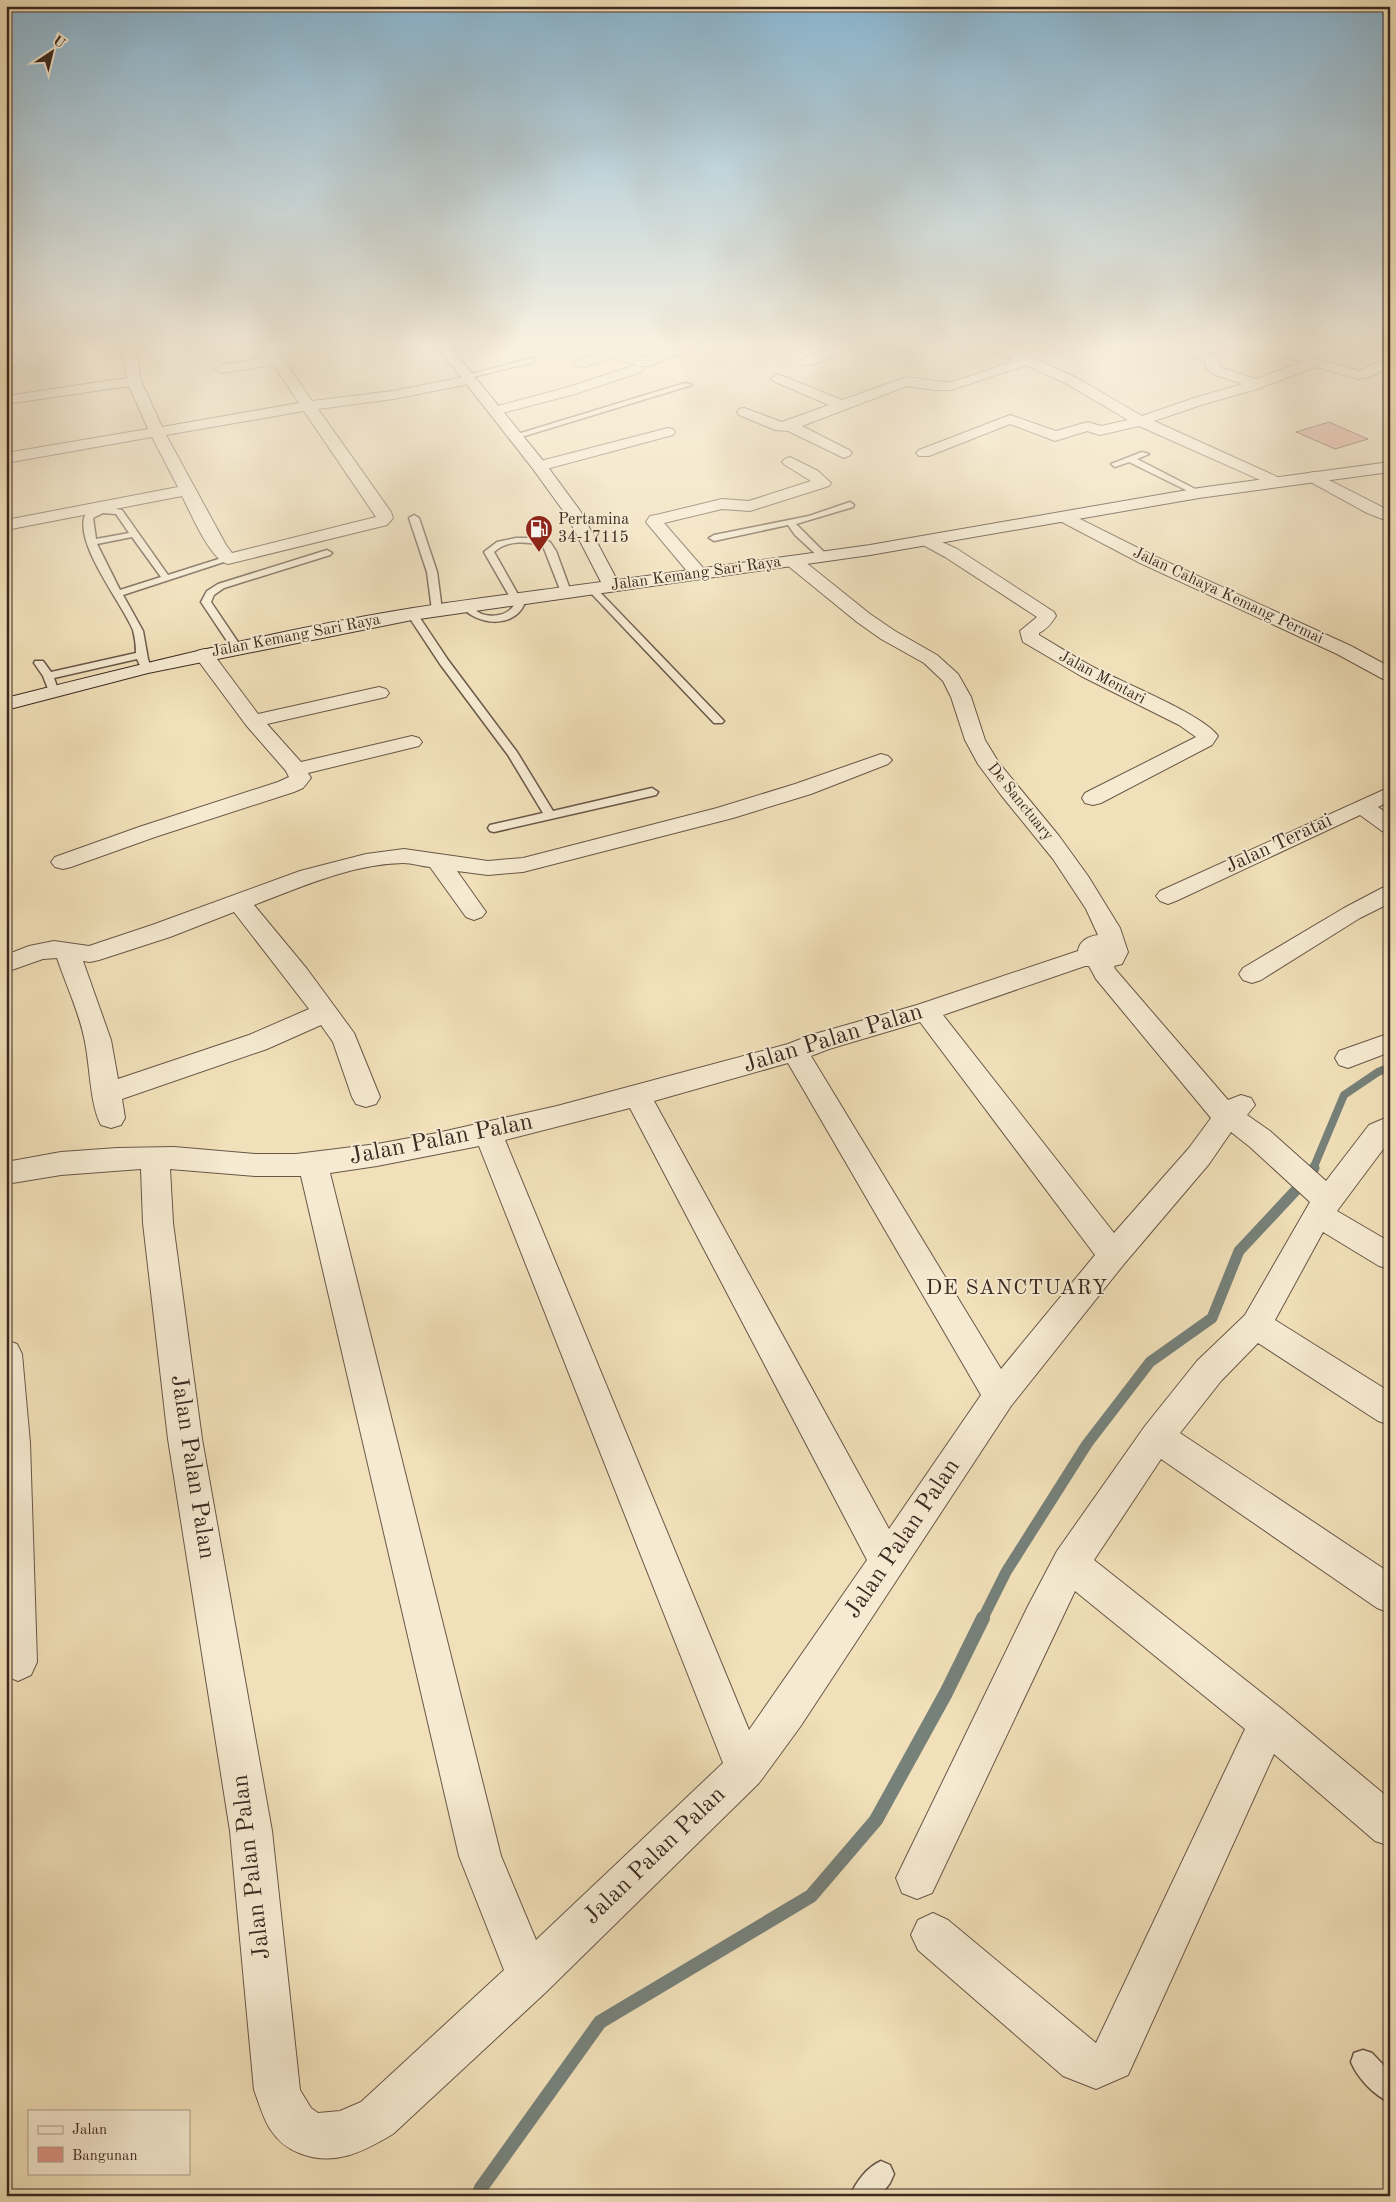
<svg xmlns="http://www.w3.org/2000/svg" width="1396" height="2202" font-family="'Old Standard TT',serif">
  <style>
    .lines { fill: none; stroke-linecap: round; stroke-linejoin: round }
    .stream-far2 { stroke: #76817a; stroke-width: 8 }
    .stream-far1 { stroke: #76817a; stroke-width: 11 }
    .stream { stroke: #76817a; stroke-width: 14 }
    .building { fill: #dd9686; stroke: #3c2922 }
    .lane-casing { stroke: #695748; stroke-width: 3 }
    .street-casing { stroke: #695748; stroke-width: 2 }
    .secondary-casing { stroke: #3c2922; stroke-width: 2 }
    .lane { fill: #f6ebd2; fill-rule: evenodd }
    .street { fill: #f6ebd2; fill-rule: evenodd }
    .secondary { fill: #f6ebd2; fill-rule: evenodd }
    .labels { text-anchor: middle; dominant-baseline: central; stroke-width: 4; stroke-linejoin: round; paint-order: stroke }
    .far-poi-label { font-size: 16px; fill: #3c2922; stroke: #f6ebd2; text-anchor: start }
    .far-street-label { font-size: 16px; fill: #3c2922; stroke: #f6ebd2 }
    .street-label { font-size: 20px; fill: #3c2922; stroke: #f6ebd2 }
    .neighbourhood-label { font-size: 21px; letter-spacing: 1px; fill: #3c2922; stroke: #f6ebd2 }
    .near-street-label { font-size: 24px; fill: #3c2922; stroke: #f6ebd2 }
  </style>
  <rect width="100%" height="100%" fill="#f1e0b9"/>
  <filter id="stains"><feTurbulence type="fractalNoise" baseFrequency=".004" numOctaves="4"/><feColorMatrix values="0 0 0 0 .2 0 0 0 0 .09 0 0 0 0 .02 0 0 0 .5 -.17"/></filter>
  <radialGradient id="worn" r=".72"><stop offset=".6" stop-color="#630" stop-opacity="0"/><stop offset="1" stop-color="#630" stop-opacity=".3"/></radialGradient>
  <g class="lines">
    <!-- stream-far2 -->
    <polyline class="stream-far2" points="1313,1169 1344,1095 1378,1072 1390,1067"/>
    <!-- stream-far1 -->
    <polyline class="stream-far1" points="982,1620 1006,1572 1087,1444 1150,1362 1212,1318 1239,1251 1311,1174 1314,1168"/>
    <!-- stream -->
    <polyline class="stream" points="478,2196 481,2188 600,2022 811,1896 876,1820 946,1693 983,1618"/>
  </g>
  <!-- building -->
  <polygon class="building" points="1329,422 1368,439 1335,449 1296,432"/>
  <g class="lines">
    <defs>
      <g id="lane">
        <polygon points="532,358 535,358 535,362 468,378 464,376"/>
        <polygon points="685,383 692,385 518,438 511,436"/>
        <polygon points="1142,452 1149,454 1137,459 1203,493 1196,495 1129,462 1115,467 1111,464"/>
        <polygon points="850,502 854,505 853,507 796,524 827,555 827,559 821,559 795,535 788,525 714,541 709,538 714,535 809,516"/>
        <path d="M107,507l15,3 46,65 60,-19 5,3 -110,36 20,36 5,28 3,9 -1,2h-8l-5,-11 -83,19 5,14 -1,2h-8l-7,-18 -9,-13 1,-2h8l8,11 85,-19c0,-8 -1,-15 -3,-23 -11,-27 -59,-86 -48,-115l10,-6zM103,513l13,1 13,19 -33,6 -3,-21zM132,537l29,40 -41,13 -23,-46z"/>
        <polygon points="414,515 419,518 437,572 442,610 441,612 437,613 432,610 427,572 409,518"/>
        <path d="M516,538h17l17,4 6,9 15,41 -5,3 -5,-3 -18,-46c-15,-5 -37,-6 -49,6l30,53c-12,24 -48,20 -63,1l1,-2h8c2,3 5,6 8,8 11,7 30,4 36,-7l-3,-6 -27,-47 13,-10z"/>
        <polygon points="327,550 332,553 330,555 224,588 214,595 211,602 242,648 237,651 233,650 201,602 207,591 218,584"/>
        <polygon points="591,585 594,586 722,719 724,721 722,723 714,723 588,590 586,588"/>
        <polygon points="412,611 416,612 448,660 517,752 553,811 652,788 658,792 656,795 494,832 490,831 488,828 490,825 543,813 508,755 440,664 407,614"/>
        <path d="M1363,2050l9,3 18,19v30c-16,-6 -33,-25 -39,-40l3,-9z"/>
        <path d="M881,2161l9,4 4,9 -4,9 -10,13h-30c6,-14 17,-29 31,-35z"/>
      </g>
      <g id="street">
        <polygon points="25,344 39,344 11,369 6,370 6,359"/>
        <path d="M260,344h13l39,57 81,-10 76,-15 5,1 2,3 -2,3 -5,1 -76,15 -75,10 73,103 2,6 -6,7 -159,39c-18,-4 -37,-51 -46,-68l-176,34v-10l172,-33 -26,-50 -146,26v-10l142,-24 -19,-43 -123,18v-8l121,-18 -5,-27 7,-4 7,4 5,30 21,46 137,-24 -25,-38 -53,8 -7,-4 7,-4 48,-8zM304,411l72,106 -144,36 -6,-8 -60,-110z"/>
        <polygon points="623,344 634,344 636,346 624,352 643,358 682,344 700,344 698,347 649,366 641,366 643,369 641,372 575,394 495,415 490,414 488,411 490,408 565,388 636,365 612,357 581,368 574,364 576,361"/>
        <polygon points="843,344 861,344 859,347 812,365 802,365 800,362 802,359"/>
        <path d="M984,344h16l10,4 20,-4h22l-1,3 -29,6 55,25 65,38 52,-18 49,-14 -30,-10 -7,-6 -1,-7 -40,-14 -1,-3h17l36,12 3,10 3,2 33,11 46,-17 -52,-15 -1,-3h18l92,27 31,-14v10l-20,10 -12,2 -42,-12 -62,23 -50,14 -50,17 128,58 2,3 -2,3 -6,2 -137,-61 -39,9 -13,-4 -32,10 -45,-17 -81,32h-10l-3,-3 3,-3 91,-35 46,16 32,-9 13,4 27,-6 -61,-36 -41,-19 -75,25h-16l-28,-4 -105,40 47,24 3,3 -3,3 -5,2 -56,-27 -13,-1 -36,-15 -2,-3 2,-3 5,-1 38,14 47,-17 -56,-24 -2,-3 7,-4 64,26 62,-22c14,-2 28,4 43,4 15,-1 51,-16 67,-22l-29,-13z"/>
        <polygon points="668,428 673,429 675,432 673,435 539,471 533,469 531,466 533,463"/>
        <polygon points="790,457 818,471 831,483 829,486 750,511 722,509 664,523 704,569 707,573 704,577 698,578 692,577 646,522 650,516 656,515 722,499 749,501 811,481 785,465 782,462 785,459"/>
        <polygon points="1313,472 1390,511 1390,522 1367,513 1307,480 1305,477 1307,474"/>
        <polygon points="1066,512 1152,555 1351,646 1390,667 1390,681 1383,679 1337,654 1140,563 1060,521 1058,517 1060,513"/>
        <path d="M929,536l28,13 97,63 2,4c-5,8 -9,13 -17,17v2c19,11 37,23 56,33 27,14 109,47 123,68l-6,9 -111,58 -8,2 -8,-2 -3,-5 3,-5 111,-56 -17,-12 -98,-49 -58,-34 -3,-11 17,-14 -92,-60 -22,-12 -2,-4 2,-4z"/>
        <path d="M793,556l6,1 71,57 25,17 42,24 21,19 13,23 14,43 14,23 60,73 29,40 32,52 8,24 -6,12 -8,2 1,3 113,131 13,-5 10,3 4,7 -8,10 23,16 56,50 43,-56 21,-9v24l-53,71 53,31v27l-11,-3 -56,-34 -48,88 115,72v33l-12,-4 -120,-78 -37,38 -41,52 210,140v40l-13,-5 -216,-149 -67,101 188,149 108,90v47l-15,-5 -101,-87 -146,321 -32,14 -33,-13 -145,-126 -7,-15 7,-15 15,-7 15,7 148,123 149,-314 -170,-138 -143,302 -15,6 -15,-6 -6,-15 131,-270 30,-57 88,-125 52,-65 48,-46 65,-113 -60,-55 -19,-15 -22,32 -85,100 -113,142 -211,321 -41,56 -214,210 -152,141c-30,18 -59,33 -94,19 -13,-5 -21,-12 -29,-24 -7,-11 -11,-26 -16,-39l-24,-259 -62,-392 -25,-216 -2,-54 -80,6 -55,9v-22l55,-10 56,-4 57,-1 81,7h41l81,-10 60,-11 120,-27 231,-62 23,-9 106,-30 161,-54c1,-10 11,-15 20,-16l-12,-26 -33,-50 -52,-64 -23,-31 -13,-24 -14,-43 -8,-16 -19,-18 -43,-24 -24,-17 -70,-57 -3,-4 3,-4zM1085,966h4l7,13 115,139 -22,30 -75,85 -171,-218zM920,1022l175,233 -94,114 -190,-313 18,-7zM788,1063l193,332 -92,134 -235,-428zM630,1108l237,452 -118,170 -244,-590zM479,1146l244,617 -187,177 -35,-84 -171,-683 47,-7zM170,1169l85,7h46l158,680 45,114 -143,132 -21,9 -22,2 -7,-5 -11,-18 -28,-259 -70,-392 -29,-216z"/>
        <polygon points="204,649 211,651 258,714 379,687 386,689 389,693 386,697 267,724 301,762 412,736 419,738 422,742 419,746 308,773 311,778 303,788 294,792 155,837 71,867 63,869 55,867 51,862 55,857 139,827 278,782 289,777 286,771 246,725 194,655 197,651"/>
        <path d="M881,754l7,2 4,4 -4,4 -77,30 -78,24 -210,54 -35,3 -31,-4 29,41 -4,5 -8,3 -8,-3 -36,-50c-9,-1 -18,-4 -27,-4 -51,1 -102,24 -149,42l53,64 47,64 26,64 -4,7 -10,3 -10,-3 -4,-7 -19,-55 -12,-17 -54,24 -145,50 3,19 -4,7 -10,3 -10,-3c-11,-20 -11,-59 -16,-83 -5,-28 -19,-57 -28,-84l-14,1 -37,13v-17l23,-9 25,-5 35,5 63,-21 148,-54 66,-17 38,-5 84,12 35,-3 194,-50 78,-24zM234,912l75,97 -60,26 -131,44 -7,-39 -28,-79 7,1 9,-2 71,-23z"/>
        <polygon points="1390,787 1390,801 1378,807 1390,815 1390,833 1382,831 1360,815 1176,901 1168,904 1160,901 1156,896 1160,891"/>
        <polygon points="1390,886 1390,903 1360,918 1261,980 1252,983 1243,980 1239,974 1243,968 1344,908 1382,888"/>
        <polygon points="1390,1033 1390,1052 1348,1068 1339,1065 1335,1058 1339,1051"/>
        <polygon points="6,1340 17,1344 22,1354 30,1443 37,1662 31,1675 18,1681 6,1676"/>
      </g>
      <path id="secondary" d="M435,344h13l97,119 36,49 36,68 253,-35 329,-57 191,-26v10l-191,26 -329,57 -458,65 -264,53 -142,37v-12c135,-34 270,-68 407,-90 62,-10 125,-17 188,-26l-34,-66 -34,-47z"/>
    </defs>
    <!-- lane casing -->
    <use href="#lane" class="lane-casing"/>
    <!-- street casing -->
    <use href="#street" class="street-casing"/>
    <!-- secondary casing -->
    <use href="#secondary" class="secondary-casing"/>
    <!-- lane -->
    <use href="#lane" class="lane"/>
    <!-- street -->
    <use href="#street" class="street"/>
    <!-- secondary -->
    <use href="#secondary" class="secondary"/>
  </g>
  <!-- sky -->
  <linearGradient id="sky" x2="0" y2="1"><stop stop-color="#89b7d4"/><stop offset="0.53" stop-color="#f9f1e0"/><stop offset="1" stop-color="#f9f1e0" stop-opacity="0"/></linearGradient>
  <rect width="1396" height="652" fill="url(#sky)"/>
  <!-- icons -->
  <defs>
    <symbol id="fuel-pin" viewBox="-11 -11 22 30"><path d="M0 17L-7.5 6A9.5 9.5 0 1 1 7.5 6Z" fill="#8f2418" stroke="#f6ebd2"/><path d="M-5.5-6h7V0h2V4h1.3V-2.5L3-4.5l.8-.8L6-3V5H2.5V1h-1V6h-7ZM-4.2-4.7v3.2H.2V-4.7Z" fill="#fff"/></symbol>
  </defs>
  <g fill-rule="evenodd">
    <use href="#fuel-pin" x="523" y="513" width="32" height="43"/>
  </g>
  <g class="labels">
    <!-- far-poi labels -->
    <g class="far-poi-label">
      <text x="558" y="520">Pertamina<tspan x="558" dy="18">34-17115</tspan></text>
    </g>
    <!-- far-street labels -->
    <g class="far-street-label">
      <text transform="translate(696 574) rotate(-8)">Jalan Kemang Sari Raya</text>
      <text transform="translate(1228 596) rotate(25)">Jalan Cahaya Kemang Permai</text>
      <text transform="translate(296 636) rotate(-11)">Jalan Kemang Sari Raya</text>
      <text transform="translate(1102 678) rotate(28)">Jalan Mentari</text>
      <text transform="translate(1020 802) rotate(51)">De Sanctuary</text>
    </g>
    <!-- street labels -->
    <g class="street-label">
      <text transform="translate(1279 844) rotate(-25)">Jalan Teratai</text>
    </g>
    <!-- neighbourhood labels -->
    <g class="neighbourhood-label">
      <text x="1017" y="1288">DE SANCTUARY</text>
    </g>
    <!-- near-street labels -->
    <g class="near-street-label">
      <text transform="translate(833 1039) rotate(-17)">Jalan Palan Palan</text>
      <text transform="translate(441 1140) rotate(-11)">Jalan Palan Palan</text>
      <text transform="translate(192 1467) rotate(81)">Jalan Palan Palan</text>
      <text transform="translate(903 1539) rotate(-56)">Jalan Palan Palan</text>
      <text transform="translate(655 1856) rotate(-44)">Jalan Palan Palan</text>
      <text transform="translate(252 1867) rotate(-97)">Jalan Palan Palan</text>
    </g>
  </g>
  <!-- margin -->
  <rect width="1396" height="2202" fill="none" stroke="#f1e0b9" stroke-width="25"/>
  <rect x="8" y="8" width="1381" height="2187" fill="none" stroke="#3c2922" stroke-width="2.5"/>
  <rect x="12" y="12" width="1371" height="2177" fill="none" stroke="#3c2922"/>
  <!-- legend -->
  <rect x="28" y="2110" width="162" height="65" fill="#f6ebd2" stroke="#ac9d8c"/>
  <rect x="38" y="2126" width="25" height="8" fill="#f6ebd2" stroke="#ac9d8c"/>
  <text x="72" y="2134" font-size="15" fill="#3c2922">Jalan</text>
  <rect x="38" y="2147" width="25" height="15" fill="#dd9686" stroke="#ac9d8c"/>
  <text x="72" y="2160" font-size="15" fill="#3c2922">Bangunan</text>
  <!-- north arrow -->
  <g transform="translate(52 52) rotate(35)" stroke="#f6ebd2" stroke-width="4" paint-order="stroke">
  <path d="M0-4L9 19L0 12L-9 19Z" fill="#3c2922"/>
  <text y="-8" font-size="14" font-weight="bold" text-anchor="middle" fill="#3c2922">U</text>
  </g>
  <rect width="100%" height="100%" filter="url(#stains)"/>
  <rect width="100%" height="100%" fill="url(#worn)"/>
</svg>
